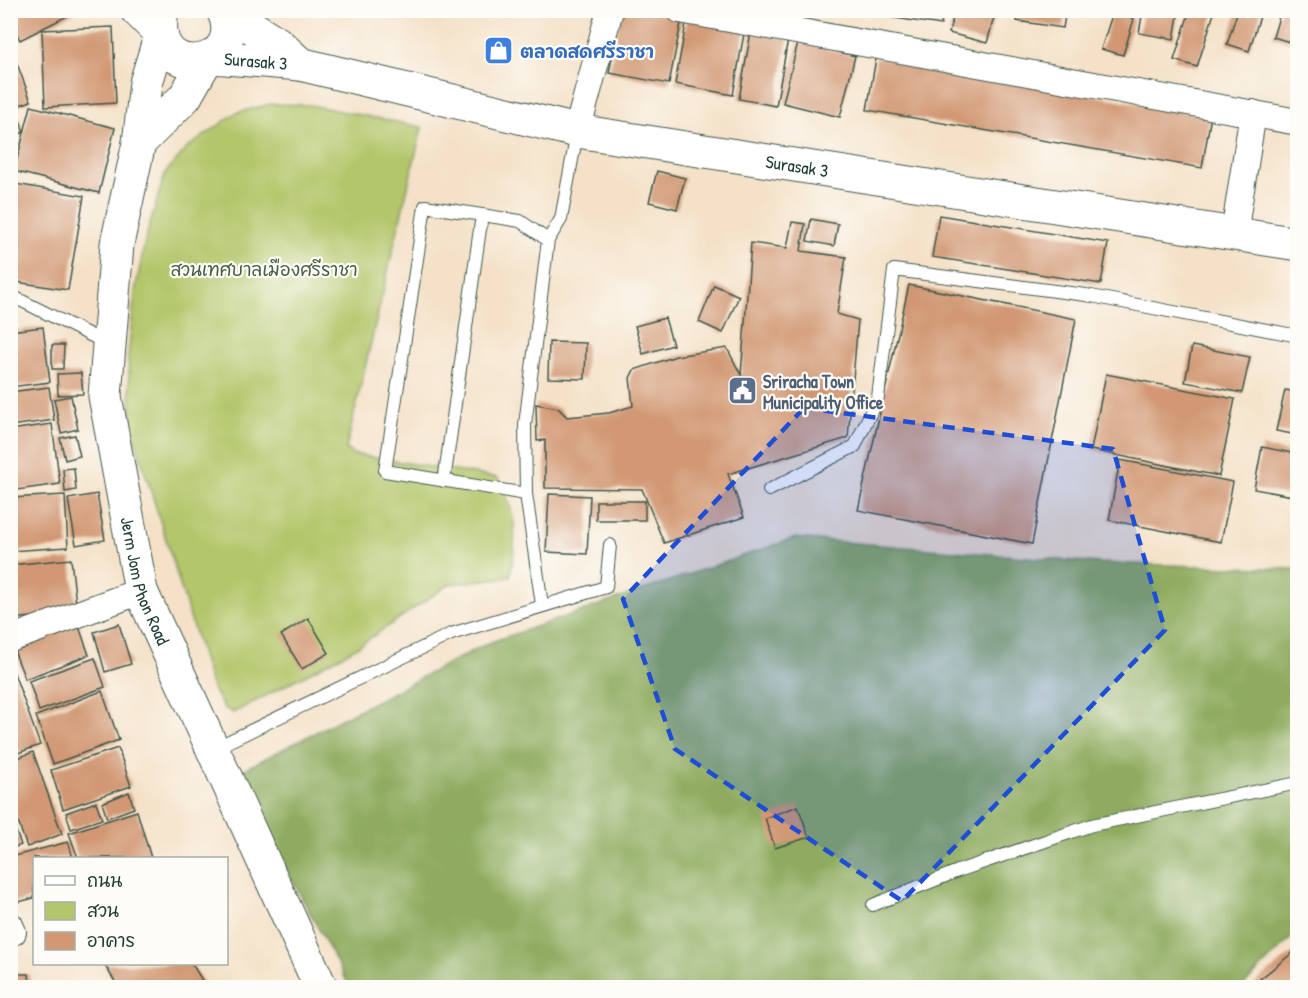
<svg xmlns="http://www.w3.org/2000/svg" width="1308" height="998" font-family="'Patrick Hand','Playpen Sans Thai',sans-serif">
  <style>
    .green { fill: #b3c66a; stroke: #69824f; stroke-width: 1.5 }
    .forest { fill: #8eab5e; stroke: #567449; stroke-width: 1.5 }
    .building { fill: #d19873 }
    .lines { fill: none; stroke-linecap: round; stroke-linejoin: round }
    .service-casing { stroke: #3f564a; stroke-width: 14 }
    .minor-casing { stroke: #3f564a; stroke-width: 28 }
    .secondary-casing { stroke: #3f564a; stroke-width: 35 }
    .service { stroke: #fff; stroke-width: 12 }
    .minor { stroke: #fff; stroke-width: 26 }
    .secondary { stroke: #fff; stroke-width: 33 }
    .marked { fill: #1d4ed8; fill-opacity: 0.2; stroke: #1d4ed8; stroke-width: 4.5; stroke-dasharray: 12 8; stroke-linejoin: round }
    .labels { text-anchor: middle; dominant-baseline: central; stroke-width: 4.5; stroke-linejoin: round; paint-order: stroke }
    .shop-label { font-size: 18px; font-weight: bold; fill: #366cbe; stroke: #fdfcf7; text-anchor: start }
    .street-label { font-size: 18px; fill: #1f3d34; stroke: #fdfcf7 }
    .park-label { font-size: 18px; fill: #445f42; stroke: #fdfcf7 }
    .service-label { font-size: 18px; font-weight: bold; fill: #4e5e75; stroke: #fdfcf7; text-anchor: start }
  </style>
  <rect width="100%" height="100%" fill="#fdfcf7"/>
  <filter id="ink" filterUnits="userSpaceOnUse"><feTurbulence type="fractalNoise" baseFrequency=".0167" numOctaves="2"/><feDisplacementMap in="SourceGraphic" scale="12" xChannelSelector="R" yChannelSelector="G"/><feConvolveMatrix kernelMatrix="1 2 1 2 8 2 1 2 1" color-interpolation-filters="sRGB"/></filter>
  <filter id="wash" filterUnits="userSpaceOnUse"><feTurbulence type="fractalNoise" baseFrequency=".008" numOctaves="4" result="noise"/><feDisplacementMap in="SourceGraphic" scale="24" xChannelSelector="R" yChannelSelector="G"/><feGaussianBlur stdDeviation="1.35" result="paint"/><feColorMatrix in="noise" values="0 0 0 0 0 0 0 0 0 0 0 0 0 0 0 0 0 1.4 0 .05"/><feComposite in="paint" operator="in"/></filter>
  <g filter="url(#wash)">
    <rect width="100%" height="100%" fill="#f4e1c7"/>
    <!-- green -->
    <path class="green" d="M271,104l39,1 112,22 -76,321 6,6 146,24c20,35 19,60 12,99l-60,7 -96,65 -121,64 -9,-5 -12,-20 -80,-258 -4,-73 7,-65 10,-51 20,-68 22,-25 49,-35z"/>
    <!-- forest -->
    <polygon class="forest" points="795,538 1099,563 1297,569 1297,932 1242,987 350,987 235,774 488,643"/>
    <g id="blocks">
      <!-- building -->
      <g class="building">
        <polygon points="10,10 79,10 20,40 10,22"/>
        <polygon points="621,10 638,10 682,18 669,84 609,73"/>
        <polygon points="862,10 943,10 941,25 862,13"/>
        <polygon points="955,10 996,10 987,43 949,33"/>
        <polygon points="1019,10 1066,10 1063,28 1017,21"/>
        <polygon points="1143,10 1179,10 1174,39 1139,33"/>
        <polygon points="1190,10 1215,10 1197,67 1174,60"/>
        <polygon points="1238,10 1262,10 1249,51 1227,44"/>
        <polygon points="1281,10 1298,10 1298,29 1293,43 1273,37"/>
        <polygon points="1113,12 1134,19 1123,55 1101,49"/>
        <polygon points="687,18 745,28 733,95 675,84"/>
        <polygon points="113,27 116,103 45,107 42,30"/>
        <polygon points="751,32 788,39 776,106 739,99"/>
        <polygon points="798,42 855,56 840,117 783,103"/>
        <polygon points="10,45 31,101 15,107 24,132 14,136 18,144 10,147"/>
        <polygon points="876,58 1211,116 1202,168 867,110"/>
        <polygon points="31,106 115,128 99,193 14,171"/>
        <polygon points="657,171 685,178 677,209 649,202"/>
        <polygon points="10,183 84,196 68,290 10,281"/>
        <polygon points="939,215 1108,243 1101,284 932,257"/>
        <polygon points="811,219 838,224 834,246 807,241"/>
        <polygon points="792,222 805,224 801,251 846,257 837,314 858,320 848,438 728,474 744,517 664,543 642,489 545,488 545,440 537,441 536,404 558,408 567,417 609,413 633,406 630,378 634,370 676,356 727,348 741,375 751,243 787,248"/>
        <polygon points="714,285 739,296 723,333 699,322"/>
        <polygon points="909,285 1076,319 1032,544 858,510"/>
        <polygon points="665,318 673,345 643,354 635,326"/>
        <polygon points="43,327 50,382 10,387 10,331"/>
        <polygon points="549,342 586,343 585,379 548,378"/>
        <polygon points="52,345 64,345 63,369 52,369"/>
        <polygon points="1192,346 1250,357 1242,393 1185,382"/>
        <polygon points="81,373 83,394 58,395 57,374"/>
        <polygon points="1106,374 1235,399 1219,476 1091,450"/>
        <polygon points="49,387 54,420 10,426 10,392"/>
        <polygon points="1285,390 1298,392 1298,435 1276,431"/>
        <polygon points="71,396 78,429 61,433 54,399"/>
        <polygon points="52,424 60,484 10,491 10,430"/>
        <polygon points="75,435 80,456 65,460 60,438"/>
        <polygon points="1262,447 1298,454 1298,497 1254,489"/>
        <polygon points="1120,460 1233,482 1221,542 1109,520"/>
        <polygon points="74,468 76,490 65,492 63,469"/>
        <polygon points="97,494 105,540 76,545 68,499"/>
        <polygon points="549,494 590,496 587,554 546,552"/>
        <polygon points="65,495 68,547 10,551 10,498"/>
        <rect x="596" y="501" width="49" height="19"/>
        <polygon points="71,559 77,613 10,619 10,565"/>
        <polygon points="308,618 329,653 302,669 281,635"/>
        <polygon points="77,621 89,655 25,679 12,645"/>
        <polygon points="119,624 131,664 105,672 94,632"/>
        <polygon points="95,658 105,687 39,711 29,681"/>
        <polygon points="10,662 40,745 10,756"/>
        <polygon points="102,691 119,740 53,764 36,716"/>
        <polygon points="118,748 131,786 63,809 51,770"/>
        <polygon points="33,752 62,834 27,847 10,799 10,761"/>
        <polygon points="129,792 134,808 107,818 102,803"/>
        <polygon points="96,802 102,819 71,829 66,813"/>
        <polygon points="798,806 809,837 775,848 765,818"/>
        <polygon points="137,811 151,858 78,858 69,833"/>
        <polygon points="13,824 21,845 10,849 10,825"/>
        <polygon points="68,842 73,858 34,858 34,898 11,904 10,857"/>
        <polygon points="1296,950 1298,986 1249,988"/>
        <polygon points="104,964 192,964 207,988 119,988"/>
        <polygon points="10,974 29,974 30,988 10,988"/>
      </g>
    </g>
  </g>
  <g filter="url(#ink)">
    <use href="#blocks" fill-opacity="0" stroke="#3f564a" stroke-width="1.5"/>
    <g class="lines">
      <defs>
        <g id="service">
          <polyline points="548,240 520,221 425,206 385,471 526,494 525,425 548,240 561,219 577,133"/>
          <polyline points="10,295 106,343"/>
          <polyline points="444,481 482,215"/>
          <polyline points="769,490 855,446 878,397 894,270 1086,295 1298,336"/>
          <polyline points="526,494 542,605"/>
          <polyline points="215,748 451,634 606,587 610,545"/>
          <polyline points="873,905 958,871 1092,825 1298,783"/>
        </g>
        <g id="minor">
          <polyline points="680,10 1298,122"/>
          <polyline points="577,131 610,10"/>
          <polyline points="1234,234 1253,113"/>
          <polyline points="10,639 141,591"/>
          <polyline points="10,925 13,932"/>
        </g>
        <g id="secondary">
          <path id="s1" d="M137,10l24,24 -15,49 -7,60 -22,101 -12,152 36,195 180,397"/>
          <polyline points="225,10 277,43 300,64"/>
          <path d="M161,20c-7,64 89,47 62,-10"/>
          <path id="s2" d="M212,57l88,7 277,67 721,113"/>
          <polyline points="139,143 185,97 206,60"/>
        </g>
      </defs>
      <!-- service casing -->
      <use href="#service" class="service-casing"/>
      <!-- minor casing -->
      <use href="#minor" class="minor-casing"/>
      <!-- secondary casing -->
      <use href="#secondary" class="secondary-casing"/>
      <!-- service -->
      <use href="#service" class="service"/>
      <!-- minor -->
      <use href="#minor" class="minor"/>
      <!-- secondary -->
      <use href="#secondary" class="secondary"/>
    </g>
  </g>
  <!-- marked area -->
  <path class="marked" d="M804,408l309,41 52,181 -263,271 -227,-152 -52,-150z"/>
  <!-- icons -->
  <defs>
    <symbol id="shop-square" viewBox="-11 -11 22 22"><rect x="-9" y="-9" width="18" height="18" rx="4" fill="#3f7fe0" stroke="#fdfcf7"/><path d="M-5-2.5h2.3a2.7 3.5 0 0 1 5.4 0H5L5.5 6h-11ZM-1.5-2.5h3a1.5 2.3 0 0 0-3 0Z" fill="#fff"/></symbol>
    <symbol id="civic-square" viewBox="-11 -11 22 22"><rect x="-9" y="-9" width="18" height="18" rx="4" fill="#5c6f8a" stroke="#fdfcf7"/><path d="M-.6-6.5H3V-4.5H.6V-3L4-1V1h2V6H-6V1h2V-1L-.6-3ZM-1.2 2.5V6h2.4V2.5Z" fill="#fff"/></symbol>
  </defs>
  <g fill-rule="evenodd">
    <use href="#shop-square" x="482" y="34" width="33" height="33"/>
    <use href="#civic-square" x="726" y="374" width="33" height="33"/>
  </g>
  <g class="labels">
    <!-- shop labels -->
    <g class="shop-label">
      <text x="520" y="51">ตลาดสดศรีราชา</text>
    </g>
    <!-- street labels -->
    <g class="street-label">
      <text stroke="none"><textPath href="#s2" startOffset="44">Surasak 3</textPath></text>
      <text stroke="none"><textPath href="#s2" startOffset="596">Surasak 3</textPath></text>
      <text stroke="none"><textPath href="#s1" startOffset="591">Jerm Jom Phon Road</textPath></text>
    </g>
    <!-- park labels -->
    <g class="park-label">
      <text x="264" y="269">สวนเทศบาลเมืองศรีราชา</text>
    </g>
    <!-- service labels -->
    <g class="service-label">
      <text x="763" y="381">Sriracha Town<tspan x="763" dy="21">Municipality Office</tspan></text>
    </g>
  </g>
  <!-- margin -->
  <rect width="1308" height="998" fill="none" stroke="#fdfcf7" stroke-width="36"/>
  <!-- legend -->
  <rect x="33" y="857" width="195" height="108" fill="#fdfcf7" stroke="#a4b0a9" stroke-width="1.5"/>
  <rect x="45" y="876" width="30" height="9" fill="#ffffff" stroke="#a4b0a9" stroke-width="1.5"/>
  <text x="87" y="887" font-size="18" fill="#1f3d34">ถนน</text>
  <rect x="45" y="902" width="30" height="18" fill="#b3c66a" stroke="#a4b0a9" stroke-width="1.5"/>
  <text x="87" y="917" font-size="18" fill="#1f3d34">สวน</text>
  <rect x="45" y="932" width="30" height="18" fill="#d19873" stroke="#a4b0a9" stroke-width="1.5"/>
  <text x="87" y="947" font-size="18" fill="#1f3d34">อาคาร</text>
</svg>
